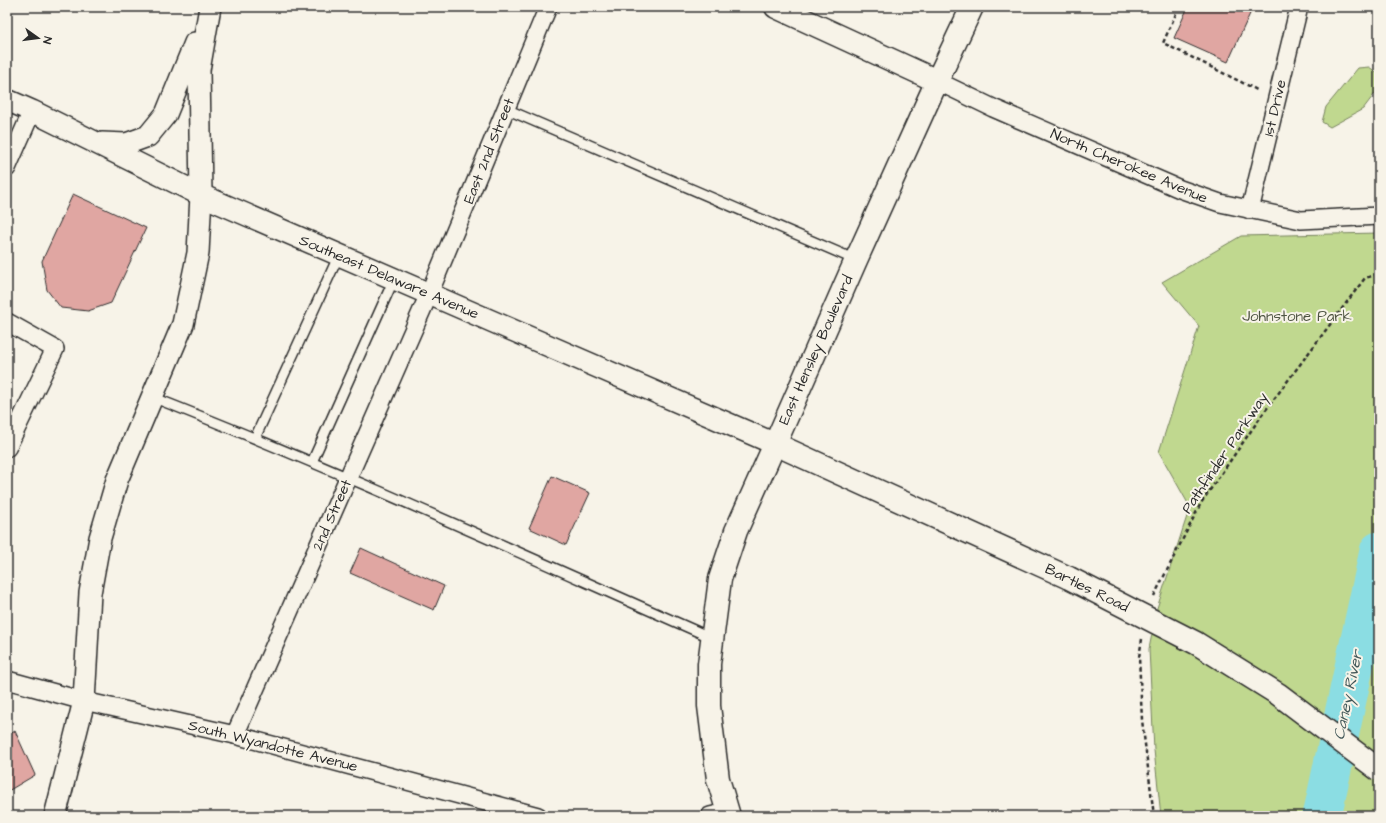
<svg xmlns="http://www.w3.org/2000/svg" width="1386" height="823" font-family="'Architects Daughter',sans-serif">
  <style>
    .green { fill: #c0d88f; stroke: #76825d }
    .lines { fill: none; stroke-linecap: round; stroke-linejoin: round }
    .river { stroke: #8bdde3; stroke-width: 39 }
    .building { fill: #e0a6a2; stroke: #2b2b2b }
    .service-casing { stroke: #2b2b2b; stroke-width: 12 }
    .minor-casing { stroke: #2b2b2b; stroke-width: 20 }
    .tertiary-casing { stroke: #2b2b2b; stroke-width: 24 }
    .secondary-casing { stroke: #2b2b2b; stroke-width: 25 }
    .path { stroke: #2b2b2b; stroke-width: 2.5; stroke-dasharray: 4 3; stroke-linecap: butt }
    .service { stroke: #f7f3e8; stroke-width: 9 }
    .minor { stroke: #f7f3e8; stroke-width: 17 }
    .tertiary { stroke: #f7f3e8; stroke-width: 21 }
    .secondary { stroke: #f7f3e8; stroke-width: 22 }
    .secondary-bridge-casing { stroke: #2b2b2b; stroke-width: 25; stroke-linecap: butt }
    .secondary-bridge { stroke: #f7f3e8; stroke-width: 22 }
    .labels { text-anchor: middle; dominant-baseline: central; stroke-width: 4; stroke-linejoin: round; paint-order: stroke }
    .street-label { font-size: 15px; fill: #2b2b2b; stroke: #f7f3e8 }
    .park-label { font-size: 15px; fill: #505644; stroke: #f7f3e8 }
    .water-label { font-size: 16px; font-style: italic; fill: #435859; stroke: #f7f3e8 }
  </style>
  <rect width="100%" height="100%" fill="#f7f3e8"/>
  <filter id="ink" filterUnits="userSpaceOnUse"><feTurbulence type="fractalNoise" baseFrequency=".025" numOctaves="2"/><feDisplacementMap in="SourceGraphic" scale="8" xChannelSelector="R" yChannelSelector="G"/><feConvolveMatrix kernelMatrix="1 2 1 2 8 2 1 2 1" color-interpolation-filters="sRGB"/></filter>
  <g filter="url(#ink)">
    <!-- green -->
    <g class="green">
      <polygon points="1369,67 1379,74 1379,88 1363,109 1330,127 1322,122 1326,107 1358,68"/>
      <polygon points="1379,233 1379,816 1161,816 1154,750 1149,649 1157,608 1190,507 1159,452 1199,326 1162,282 1241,236"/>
    </g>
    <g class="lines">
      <!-- river -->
      <polyline class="river" points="1322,816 1379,551"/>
    </g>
    <!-- building -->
    <g class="building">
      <polygon points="1188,7 1253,7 1228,62 1174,38"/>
      <polygon points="73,194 146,228 111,303 88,311 61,308 47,290 42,261"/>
      <polygon points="552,476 590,493 566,545 529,528"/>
      <polygon points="361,548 444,586 434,610 350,573"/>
      <polygon points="15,731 35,775 8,791 7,797 7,736"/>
    </g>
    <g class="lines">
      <defs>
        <g id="service">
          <polyline points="506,109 856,260"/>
          <path d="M152,397c189,74 374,159 560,241"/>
          <polyline points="255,438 339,255"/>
          <polyline points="312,462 394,279"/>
        </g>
        <g id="minor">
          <polyline points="937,81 993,108 1180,189 1220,203 1301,220 1379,216"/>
          <polyline points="7,168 32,111"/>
          <polyline points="1250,210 1299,7"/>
          <polyline points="7,322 55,349 7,448"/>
          <polyline points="7,680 84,701 235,735 538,816"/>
          <polyline points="235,735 429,294 548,7"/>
          <polyline points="710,816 727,812"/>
        </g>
        <g id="tertiary">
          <polyline points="7,100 32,111 201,195 775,444"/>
          <polyline points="102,143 126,144 148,136 166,114 195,43"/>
          <polyline points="55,816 84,701 90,593 100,538 117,480 183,324 198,253 201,195 199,70 210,7"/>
        </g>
        <g id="secondary">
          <polyline points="776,7 937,81"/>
          <polyline points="775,444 1069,578"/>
          <polyline points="729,816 718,779 709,706 709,664 720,579 736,531 775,444 856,260 937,81 972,7"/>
        </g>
      </defs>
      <!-- service casing -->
      <use href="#service" class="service-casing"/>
      <!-- minor casing -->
      <use href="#minor" class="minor-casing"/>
      <!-- tertiary casing -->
      <use href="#tertiary" class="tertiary-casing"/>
      <!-- secondary casing -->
      <use href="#secondary" class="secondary-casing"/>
      <!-- path -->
      <g class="path">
        <polyline points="1179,7 1163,43 1259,91"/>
        <polyline points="1154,596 1201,503 1262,415 1365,278 1379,274"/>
        <polyline points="1142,639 1139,657 1142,720 1154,816"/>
      </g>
      <!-- service -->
      <use href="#service" class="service"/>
      <!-- minor -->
      <use href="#minor" class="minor"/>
      <!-- tertiary -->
      <use href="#tertiary" class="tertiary"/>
      <!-- secondary -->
      <use href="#secondary" class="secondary"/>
      <defs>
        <polyline id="secondary-bridge" points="1069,578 1196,643 1278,694 1379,770"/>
      </defs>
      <!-- secondary-bridge casing -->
      <use href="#secondary-bridge" class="secondary-bridge-casing"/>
      <!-- secondary-bridge -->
      <use href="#secondary-bridge" class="secondary-bridge"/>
    </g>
  </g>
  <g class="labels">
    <!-- street labels -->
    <g class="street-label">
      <text transform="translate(1275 108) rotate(-77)">1st Drive</text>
      <text transform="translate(489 151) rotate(-68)">East 2nd Street</text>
      <text transform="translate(1129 166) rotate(23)">North Cherokee Avenue</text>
      <text transform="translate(389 277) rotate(23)">Southeast Delaware Avenue</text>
      <text transform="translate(816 350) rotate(-66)">East Hensley Boulevard</text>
      <text transform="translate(1225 453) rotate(-56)">Pathfinder Parkway</text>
      <text transform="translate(332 515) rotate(-66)">2nd Street</text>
      <text transform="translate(1087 588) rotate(26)">Bartles Road</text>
      <text transform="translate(273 746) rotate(14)">South Wyandotte Avenue</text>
    </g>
    <!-- park labels -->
    <g class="park-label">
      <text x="1297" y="316">Johnstone Park</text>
    </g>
    <!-- water labels -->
    <g class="water-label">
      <text transform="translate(1348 695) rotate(-78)">Caney River</text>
    </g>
  </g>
  <!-- margin -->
  <rect width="1386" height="823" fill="none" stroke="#f7f3e8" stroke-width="24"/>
  <rect x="12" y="12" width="1362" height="799" fill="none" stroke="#2b2b2b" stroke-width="1.5" filter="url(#ink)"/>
  <!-- north arrow -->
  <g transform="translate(38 38) rotate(104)" stroke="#f7f3e8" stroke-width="3" paint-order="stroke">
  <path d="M0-3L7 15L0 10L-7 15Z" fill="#2b2b2b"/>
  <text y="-6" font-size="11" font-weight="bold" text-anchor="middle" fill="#2b2b2b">N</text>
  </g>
</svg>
